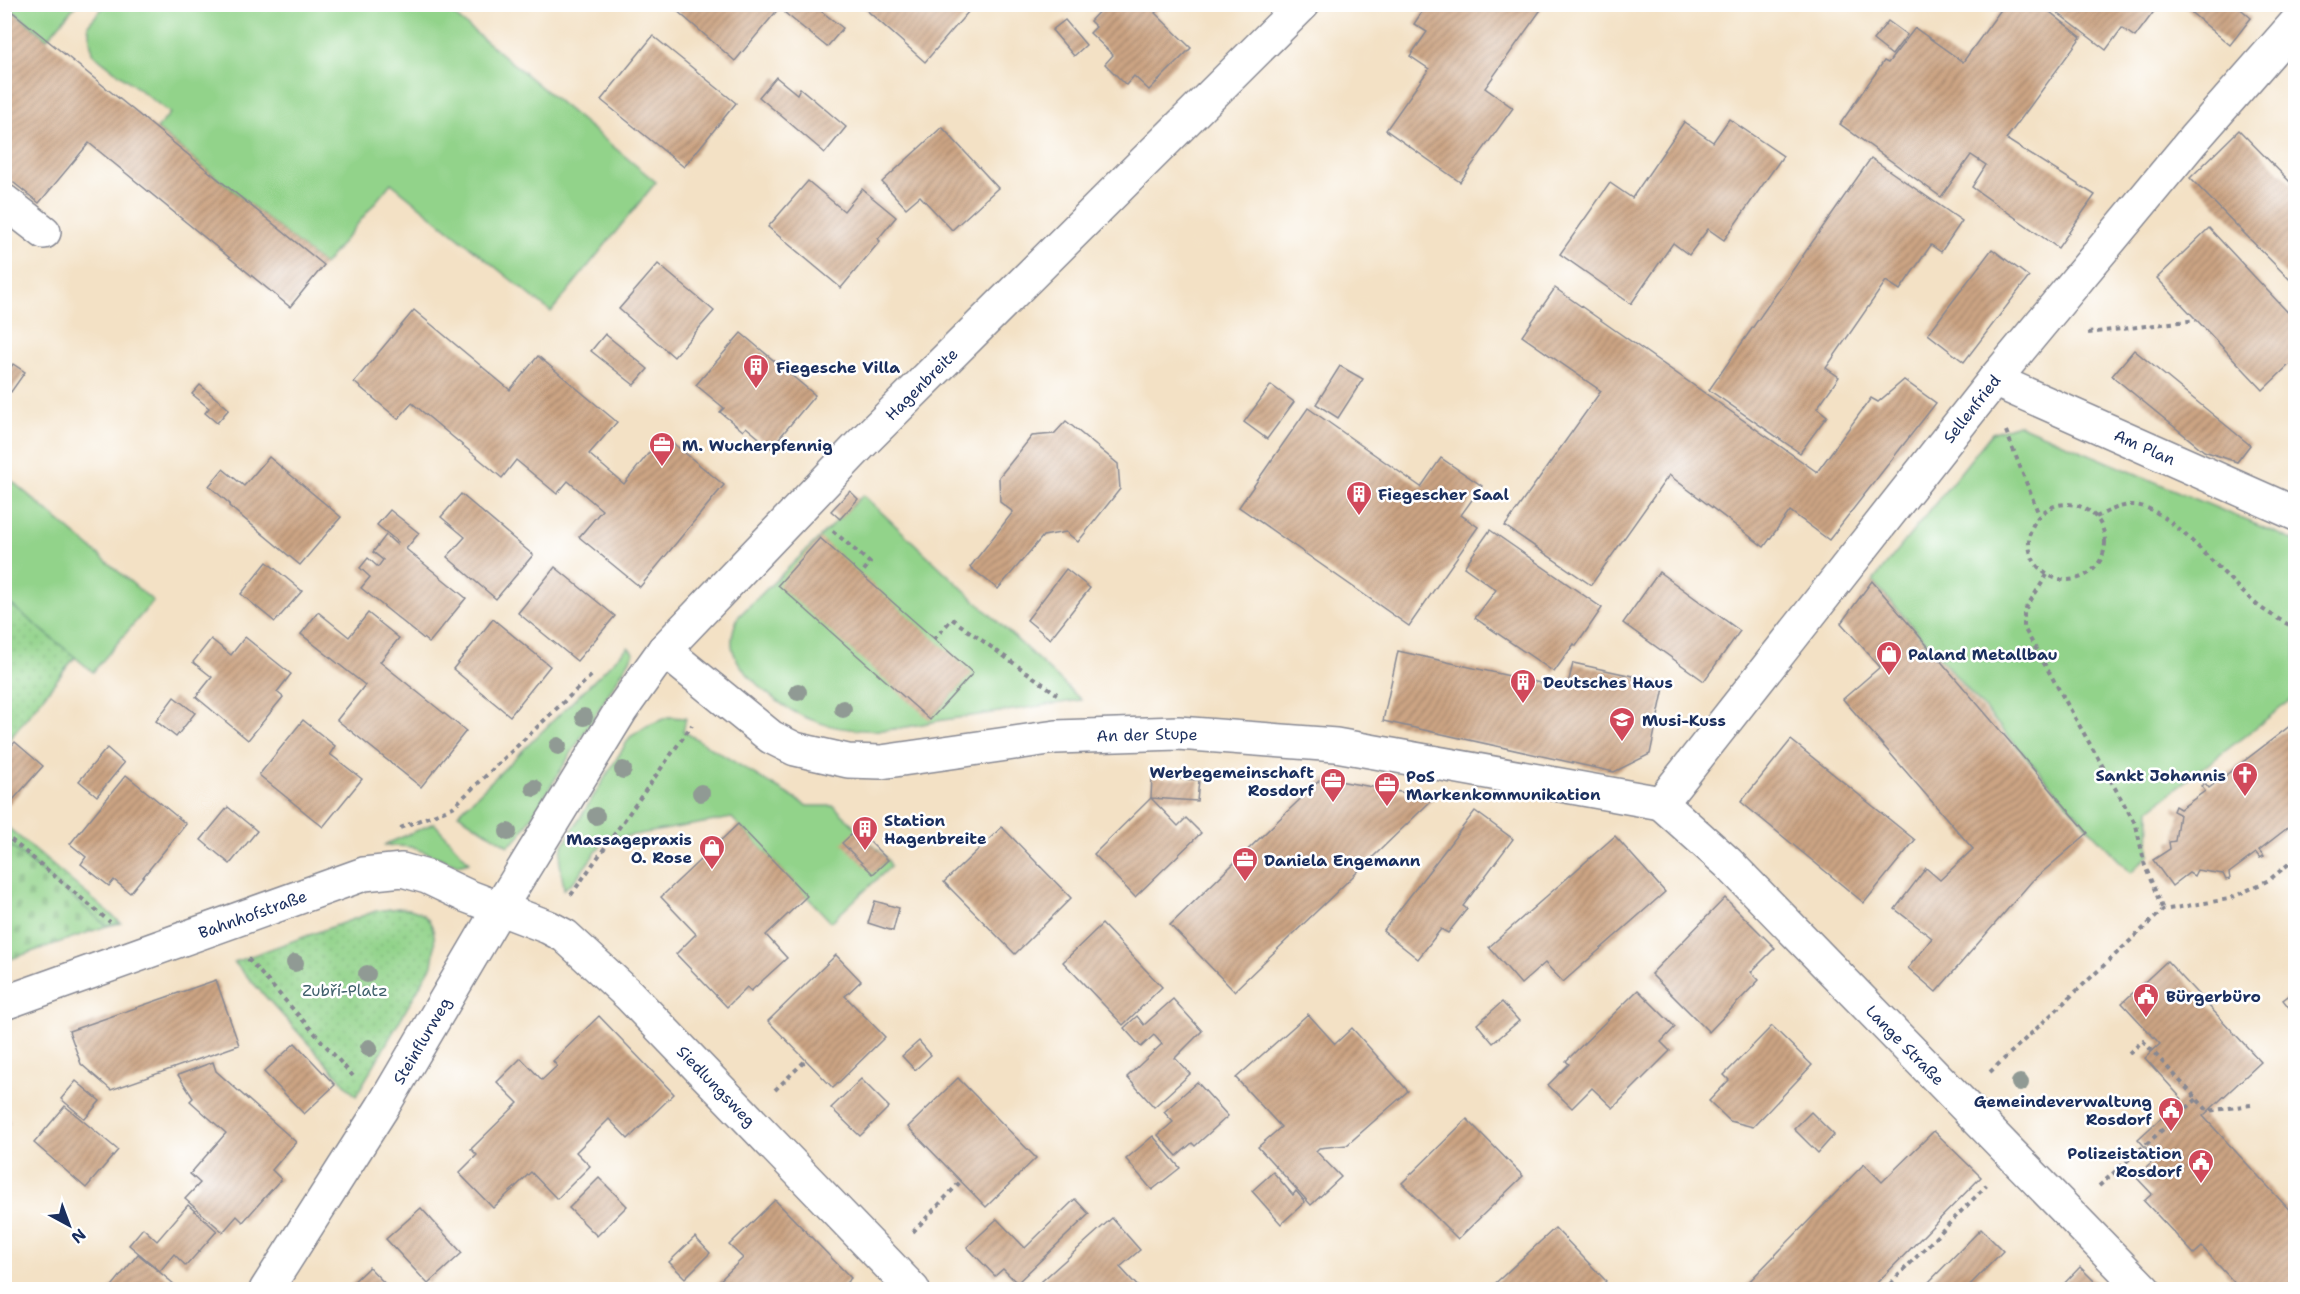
<svg xmlns="http://www.w3.org/2000/svg" width="2300" height="1294" font-family="'Shantell Sans',sans-serif">
  <style>
    .green { fill: #92d38a; stroke: #568174; stroke-width: 1.5 }
    .cemetery { fill: url(#cemetery-stones); stroke: #568174; stroke-width: 1.5 }
    .park { fill: url(#park-dots); stroke: #568174; stroke-width: 1.5 }
    .building { fill: url(#building-hatch) }
    .lines { fill: none; stroke-linecap: round; stroke-linejoin: round }
    .minor-casing { stroke: #878892; stroke-width: 36 }
    .path { stroke: #878892; stroke-width: 4; stroke-dasharray: 4.5 4.5; stroke-linecap: butt }
    .minor { stroke: #fff; stroke-width: 33 }
    .tree { fill: #909a94 }
    .labels { text-anchor: middle; dominant-baseline: central; stroke-width: 5; stroke-linejoin: round; paint-order: stroke }
    .poi-label { font-size: 16px; font-weight: bold; fill: #1b2f5e; stroke: #fff; text-anchor: start }
    .street-label { font-size: 16px; fill: #1b2f5e; stroke: #fff }
    .park-label { font-size: 16px; fill: #3f606b; stroke: #fff }
  </style>
  <defs>
    <pattern id="cemetery-stones" width="16" height="16" patternUnits="userSpaceOnUse" patternTransform="scale(1.5)"><rect width="16" height="16" fill="#92d38a"/><path d="M2 7V4a2 2 0 0 1 4 0v3zM10 15v-3a2 2 0 0 1 4 0v3z" fill="#7db57a"/></pattern>
    <pattern id="park-dots" width="8" height="8" patternUnits="userSpaceOnUse" patternTransform="scale(1.5)"><rect width="8" height="8" fill="#92d38a"/><path d="M2 2h.1M6 6h.1" fill="none" stroke="#7db57a" stroke-width="1.8" stroke-linecap="round"/></pattern>
    <pattern id="building-hatch" width="6" height="6" patternUnits="userSpaceOnUse" patternTransform="scale(1.5)"><rect width="6" height="6" fill="#cca483"/><path d="M-1 1l2-2M0 6l6-6M5 7l2-2" fill="none" stroke="#a5866e"/></pattern>
  </defs>
  <rect width="100%" height="100%" fill="#fff"/>
  <filter id="ink" filterUnits="userSpaceOnUse"><feTurbulence type="fractalNoise" baseFrequency=".0167" numOctaves="2"/><feDisplacementMap in="SourceGraphic" scale="12" xChannelSelector="R" yChannelSelector="G"/><feConvolveMatrix kernelMatrix="1 2 1 2 8 2 1 2 1" color-interpolation-filters="sRGB"/></filter>
  <filter id="wash" filterUnits="userSpaceOnUse"><feTurbulence type="fractalNoise" baseFrequency=".008" numOctaves="4" result="noise"/><feDisplacementMap in="SourceGraphic" scale="24" xChannelSelector="R" yChannelSelector="G"/><feGaussianBlur stdDeviation="1.35" result="paint"/><feColorMatrix in="noise" values="0 0 0 0 0 0 0 0 0 0 0 0 0 0 0 0 0 1.4 0 .05"/><feComposite in="paint" operator="in"/></filter>
  <g filter="url(#wash)">
    <rect width="100%" height="100%" fill="#f3e1c5"/>
    <!-- green -->
    <g class="green">
      <polygon points="5,4 76,4 76,5 47,39"/>
      <polygon points="105,5 442,5 656,182 551,312 391,183 324,265 157,129 170,113 92,53 88,25"/>
      <polygon points="2018,424 2295,541 2295,697 2150,809 2149,855 2131,873 2090,830 1873,581 1992,433"/>
      <polygon points="5,475 153,601 93,672 5,600"/>
      <path d="M863,495l218,205c-43,6 -87,13 -131,19 -22,3 -45,10 -68,11 -53,3 -95,-14 -131,-52 -19,-20 -25,-34 -13,-61z"/>
      <polygon points="628,647 634,653 519,837 508,846 458,814"/>
      <polygon points="668,717 686,718 683,731 807,806 834,806 888,860 891,866 831,922 732,818 605,840 575,880 564,889 560,863 562,847 630,737 647,726"/>
      <polygon points="434,823 469,862 458,865 411,847 384,845"/>
    </g>
    <!-- cemetery -->
    <polygon class="cemetery" points="5,841 107,926 5,961"/>
    <!-- park -->
    <g class="park">
      <polygon points="5,600 75,657 5,745"/>
      <polygon points="5,825 121,923 107,926 5,841"/>
      <path d="M398,908c38,1 40,26 34,57l-76,131 -122,-134 142,-51z"/>
    </g>
    <g id="blocks">
      <!-- building -->
      <g class="building">
        <polygon points="681,4 778,4 780,7 735,61 676,10"/>
        <polygon points="863,4 975,4 925,62 862,6"/>
        <polygon points="1106,4 1163,4 1155,13 1191,48 1149,90 1134,76 1126,85 1105,64 1113,55 1090,33 1096,27 1090,21"/>
        <polygon points="1427,4 1545,4 1485,88 1513,108 1460,182 1386,130 1429,69 1410,56 1427,32 1414,24"/>
        <polygon points="2005,4 2040,4 2081,37 2006,139 2095,195 2058,248 1972,187 1986,165 1971,155 1941,197 1840,124 1884,61 1888,63 1915,28 1963,62"/>
        <polygon points="2046,4 2156,4 2158,6 2135,37 2122,28 2106,50"/>
        <polygon points="2181,4 2235,4 2251,18 2230,45"/>
        <polygon points="4,5 324,265 290,307 89,143 39,203 4,175"/>
        <polygon points="792,5 813,5 843,28 827,47 785,13"/>
        <polygon points="1065,20 1086,45 1074,56 1052,30"/>
        <polygon points="1888,21 1907,35 1892,55 1873,40"/>
        <polygon points="653,36 736,103 684,167 601,100"/>
        <polygon points="776,77 797,94 800,88 846,127 825,153 759,97"/>
        <polygon points="1729,119 1783,156 1724,240 1708,229 1689,255 1673,243 1631,304 1560,254 1610,183 1632,198 1684,122 1713,142"/>
        <polygon points="942,127 998,188 952,230 920,196 906,208 882,182"/>
        <polygon points="2239,130 2295,187 2295,285 2190,178"/>
        <polygon points="1871,158 1962,221 1941,252 1931,245 1900,290 1886,281 1826,368 1839,377 1817,408 1827,416 1800,453 1709,390"/>
        <polygon points="808,181 844,211 862,189 896,217 878,239 880,241 841,288 768,227"/>
        <polygon points="2209,228 2295,320 2295,359 2263,390 2157,278"/>
        <polygon points="1992,249 2029,277 1964,362 1928,334"/>
        <polygon points="658,264 714,311 674,357 619,309"/>
        <polygon points="1555,288 1817,472 1871,398 1878,402 1904,380 1936,403 1829,540 1790,511 1764,547 1669,475 1591,585 1505,526 1601,391 1522,336"/>
        <polygon points="414,310 510,390 538,356 617,422 589,454 624,484 663,435 724,485 640,587 579,537 602,510 568,481 557,494 516,460 502,478 412,403 398,419 354,382"/>
        <polygon points="741,333 815,395 771,448 746,427 743,431 720,412 724,408 696,385"/>
        <polygon points="605,334 648,369 634,385 591,351"/>
        <polygon points="2134,350 2250,445 2237,462 2204,451 2112,376"/>
        <polygon points="13,364 25,372 11,392 5,387 5,376"/>
        <polygon points="1340,366 1363,379 1338,418 1316,404"/>
        <polygon points="200,385 229,409 217,423 205,413 209,408 192,394"/>
        <polygon points="1271,385 1294,402 1267,439 1244,422"/>
        <polygon points="1308,408 1421,487 1441,458 1482,486 1461,515 1478,527 1409,626 1239,507"/>
        <polygon points="1066,421 1118,464 1120,489 1078,542 1066,532 1043,536 998,589 970,567 1013,512 1000,502 999,477 1032,436 1054,434"/>
        <polygon points="269,457 341,517 300,565 229,506 230,504 209,486 223,469 244,486"/>
        <polygon points="850,491 858,499 840,519 831,511"/>
        <polygon points="461,494 533,555 496,599 447,557 465,537 441,517"/>
        <polygon points="390,510 419,533 406,549 466,598 429,643 361,588 370,577 360,568 368,558 378,567 383,560 373,552 386,535 396,544 398,542 377,525"/>
        <polygon points="1490,530 1602,608 1576,646 1574,644 1554,672 1475,618 1496,590 1464,567"/>
        <polygon points="820,538 973,673 930,720 778,585"/>
        <polygon points="267,562 302,591 275,622 241,594"/>
        <polygon points="555,567 615,616 577,661 518,613"/>
        <polygon points="1066,569 1090,588 1050,639 1027,620"/>
        <polygon points="1659,572 1740,631 1704,681 1623,623"/>
        <polygon points="1872,581 2088,833 2032,881 1936,992 1908,968 1932,938 1895,909 1926,868 1940,880 1973,849 1843,699 1880,667 1841,623"/>
        <polygon points="318,612 349,637 368,613 399,638 380,662 466,731 421,787 337,720 365,685 301,634"/>
        <polygon points="493,619 550,666 510,716 453,669"/>
        <polygon points="245,637 291,674 277,692 283,697 248,740 196,697 212,677 193,662 211,639 231,655"/>
        <polygon points="1398,651 1567,689 1573,663 1665,683 1650,754 1614,772 1383,721"/>
        <polygon points="174,697 195,713 176,737 156,721"/>
        <polygon points="303,720 335,746 330,754 362,779 323,827 259,775"/>
        <polygon points="2295,722 2295,822 2259,850 2264,856 2260,858 2256,853 2229,873 2230,879 2226,880 2223,874 2197,870 2194,876 2189,873 2172,886 2153,860 2170,849 2169,842 2175,841 2179,814 2173,811 2175,806 2180,809 2205,791 2201,786 2205,783 2209,788"/>
        <polygon points="1791,740 1915,840 1864,903 1741,802"/>
        <polygon points="15,742 43,766 4,810 4,754"/>
        <polygon points="107,748 124,763 97,796 79,781"/>
        <polygon points="126,775 186,824 130,893 114,880 109,886 81,864 86,857 70,844"/>
        <polygon points="1152,777 1199,780 1197,801 1151,798"/>
        <polygon points="1322,778 1434,798 1234,991 1170,925"/>
        <polygon points="1151,798 1178,826 1186,818 1201,833 1135,897 1094,854"/>
        <polygon points="228,807 257,831 230,864 201,840"/>
        <polygon points="1475,811 1513,839 1463,906 1467,909 1448,933 1441,929 1418,959 1383,931"/>
        <polygon points="738,824 807,896 766,935 787,958 751,991 747,987 727,1007 676,954 696,934 661,897"/>
        <polygon points="1002,827 1071,898 1015,954 944,882"/>
        <polygon points="857,829 888,860 873,874 842,843"/>
        <polygon points="1615,836 1665,892 1563,982 1545,963 1521,984 1489,947"/>
        <polygon points="1725,898 1775,948 1751,972 1759,980 1709,1032 1651,974"/>
        <polygon points="875,901 899,908 893,931 868,923"/>
        <polygon points="1102,924 1162,987 1123,1025 1063,962"/>
        <polygon points="836,955 861,981 845,996 885,1037 833,1088 768,1021"/>
        <polygon points="2167,961 2261,1062 2203,1116 2295,1216 2295,1290 2241,1290 2202,1247 2194,1254 2144,1201 2152,1194 2136,1177 2156,1159 2138,1139 2182,1099 2145,1058 2160,1044 2122,1003"/>
        <polygon points="216,980 239,1045 111,1090 81,1064 69,1031"/>
        <polygon points="1638,990 1675,1027 1661,1042 1670,1051 1613,1108 1592,1088 1572,1108 1548,1085 1569,1064 1566,1061"/>
        <polygon points="2295,991 2295,1015 2283,1000"/>
        <polygon points="1173,999 1202,1031 1175,1058 1190,1074 1154,1107 1127,1077 1162,1044 1154,1035 1141,1047 1124,1028 1137,1016 1144,1025"/>
        <polygon points="1502,1002 1519,1021 1493,1043 1477,1024"/>
        <polygon points="1308,1014 1335,1044 1352,1028 1408,1091 1347,1145 1319,1148 1316,1151 1341,1177 1311,1205 1258,1147 1281,1127 1236,1078"/>
        <polygon points="599,1016 674,1094 628,1139 609,1119 576,1152 590,1166 557,1199 531,1172 493,1208 459,1173 477,1155 471,1149 518,1103 497,1082 521,1058 542,1080 557,1066 553,1061"/>
        <polygon points="1772,1026 1812,1065 1753,1127 1730,1121 1709,1101 1729,1080 1724,1075"/>
        <polygon points="919,1041 931,1055 915,1070 902,1056"/>
        <polygon points="295,1043 335,1085 304,1114 264,1072"/>
        <polygon points="213,1062 216,1071 296,1142 272,1170 281,1179 243,1222 237,1216 223,1232 185,1199 200,1183 190,1174 226,1133 190,1101 193,1098 178,1075"/>
        <polygon points="958,1078 1036,1158 986,1207 908,1127"/>
        <polygon points="861,1079 889,1107 860,1136 831,1108"/>
        <polygon points="76,1081 100,1101 85,1119 61,1099"/>
        <polygon points="1197,1082 1228,1116 1195,1146 1192,1143 1177,1156 1158,1135 1173,1122 1164,1112"/>
        <polygon points="65,1106 118,1150 86,1188 34,1143"/>
        <polygon points="5,1108 10,1123 5,1124"/>
        <polygon points="1811,1112 1834,1135 1818,1153 1794,1129"/>
        <polygon points="1467,1119 1523,1176 1458,1239 1402,1183"/>
        <polygon points="1934,1131 1981,1177 1870,1290 1741,1290 1864,1164 1882,1182"/>
        <polygon points="1153,1136 1180,1168 1152,1190 1126,1159"/>
        <polygon points="1273,1172 1293,1195 1296,1191 1305,1202 1281,1224 1252,1191"/>
        <polygon points="599,1178 627,1206 597,1236 569,1208"/>
        <polygon points="1075,1199 1089,1214 1017,1283 1003,1269 995,1276 967,1247 997,1219 1025,1248"/>
        <polygon points="775,1200 851,1278 839,1290 710,1290 743,1258 729,1245"/>
        <polygon points="188,1205 217,1231 186,1266 174,1254 160,1271 129,1245 143,1228 157,1241"/>
        <polygon points="421,1208 462,1253 428,1284 386,1239"/>
        <polygon points="1112,1218 1140,1250 1120,1267 1141,1290 1032,1290"/>
        <polygon points="1555,1228 1606,1281 1597,1290 1488,1290"/>
        <polygon points="1981,1229 2003,1251 1965,1290 1921,1290"/>
        <polygon points="695,1237 710,1253 685,1278 669,1262"/>
        <polygon points="138,1254 181,1290 109,1290"/>
        <polygon points="369,1267 391,1290 345,1290"/>
        <polygon points="2080,1267 2103,1290 2058,1290"/>
        <polygon points="688,1281 695,1290 679,1290"/>
      </g>
    </g>
  </g>
  <g filter="url(#ink)">
    <use href="#blocks" fill-opacity="0" stroke="#878892" stroke-width="1.5"/>
    <g class="lines">
      <defs>
        <g id="minor">
          <polyline points="4,201 44,232"/>
          <path id="s1" d="M1994,380l302,134"/>
          <path id="s2" d="M664,650l107,87 24,12 53,12 33,1 175,-25 122,-4 158,12 325,58"/>
          <path id="s3" d="M1661,803l333,-423 200,-241 102,-116"/>
          <path id="s4" d="M1661,803l67,60 416,427"/>
          <path id="s5" d="M4,1003l360,-129 38,-4 25,7 40,19 81,31 17,9 64,59 284,295"/>
          <path id="s6" d="M266,1290l116,-182 117,-199 122,-199 43,-60 197,-206 442,-440"/>
        </g>
      </defs>
      <!-- minor casing -->
      <use href="#minor" class="minor-casing"/>
      <!-- path -->
      <g class="path">
        <polyline points="2088,333 2196,320"/>
        <polyline points="2006,431 2039,515"/>
        <circle cx="2067" cy="542" r="38"/>
        <path d="M2096,517c15,-7 31,-16 48,-10 33,10 83,73 112,97 12,10 27,17 40,25"/>
        <polyline points="833,531 870,563 861,574"/>
        <polyline points="2047,575 2024,611 2024,628 2136,825 2145,866 2163,910"/>
        <polyline points="934,639 952,619 1057,694"/>
        <polyline points="400,828 453,807 593,674"/>
        <polyline points="4,834 110,922"/>
        <polyline points="571,895 692,725"/>
        <polyline points="248,959 353,1076"/>
        <polyline points="2129,1053 2143,1041 2208,1111 2251,1105"/>
        <polyline points="1990,1072 2163,910 2229,899 2269,880 2296,858"/>
        <polyline points="775,1090 806,1060"/>
        <polyline points="2099,1186 2197,1099"/>
        <polyline points="913,1232 961,1181"/>
        <polyline points="1884,1290 1987,1185"/>
      </g>
      <!-- minor -->
      <use href="#minor" class="minor"/>
    </g>
    <!-- trees -->
    <g class="tree">
      <circle cx="798" cy="692" r="9"/>
      <circle cx="843" cy="709" r="9"/>
      <circle cx="584" cy="717" r="9"/>
      <circle cx="558" cy="746" r="9"/>
      <circle cx="623" cy="770" r="9"/>
      <circle cx="534" cy="788" r="9"/>
      <circle cx="701" cy="793" r="9"/>
      <circle cx="596" cy="816" r="9"/>
      <circle cx="508" cy="832" r="9"/>
      <circle cx="295" cy="963" r="9"/>
      <circle cx="367" cy="974" r="9"/>
      <circle cx="369" cy="1048" r="9"/>
      <circle cx="2020" cy="1083" r="9"/>
    </g>
  </g>
  <!-- icons -->
  <defs>
    <symbol id="building-pin" viewBox="-11 -11 22 30"><path d="M0 17L-7.5 6A9.5 9.5 0 1 1 7.5 6Z" fill="#d1495b" stroke="#fff"/><path d="M-4-6H4V6H1V3H-1V6H-4ZM-2.5-4.3h1.7v1.8h-1.7ZM.8-4.3h1.7v1.8H.8ZM-2.5-1h1.7V.8h-1.7ZM.8-1h1.7V.8H.8Z" fill="#fff"/></symbol>
    <symbol id="office-pin" viewBox="-11 -11 22 30"><path d="M0 17L-7.5 6A9.5 9.5 0 1 1 7.5 6Z" fill="#d1495b" stroke="#fff"/><path d="M-6-3h4V-5.5h4V-3h4V5H-6ZM-1-4.5V-3h2v-1.5ZM-6 0V1H6V0Z" fill="#fff"/></symbol>
    <symbol id="shop-pin" viewBox="-11 -11 22 30"><path d="M0 17L-7.5 6A9.5 9.5 0 1 1 7.5 6Z" fill="#d1495b" stroke="#fff"/><path d="M-5-2.5h2.3a2.7 3.5 0 0 1 5.4 0H5L5.5 6h-11ZM-1.5-2.5h3a1.5 2.3 0 0 0-3 0Z" fill="#fff"/></symbol>
    <symbol id="university-pin" viewBox="-11 -11 22 30"><path d="M0 17L-7.5 6A9.5 9.5 0 1 1 7.5 6Z" fill="#d1495b" stroke="#fff"/><path d="M0-5L7-2L0 1L-7-2ZM-4 1L0 2.5L4 1V4Q0 6-4 4Z" fill="#fff"/></symbol>
    <symbol id="church-pin" viewBox="-11 -11 22 30"><path d="M0 17L-7.5 6A9.5 9.5 0 1 1 7.5 6Z" fill="#d1495b" stroke="#fff"/><path d="M-1.2-6h2.4v3.5h3.3v2.4h-3.3V6h-2.4V-.1h-3.3v-2.4h3.3Z" fill="#fff"/></symbol>
    <symbol id="civic-pin" viewBox="-11 -11 22 30"><path d="M0 17L-7.5 6A9.5 9.5 0 1 1 7.5 6Z" fill="#d1495b" stroke="#fff"/><path d="M-.6-6.5H3V-4.5H.6V-3L4-1V1h2V6H-6V1h2V-1L-.6-3ZM-1.2 2.5V6h2.4V2.5Z" fill="#fff"/></symbol>
  </defs>
  <g fill-rule="evenodd">
    <use href="#building-pin" x="741" y="352" width="30" height="40"/>
    <use href="#office-pin" x="647" y="430" width="30" height="40"/>
    <use href="#building-pin" x="1344" y="479" width="30" height="40"/>
    <use href="#shop-pin" x="1874" y="639" width="30" height="40"/>
    <use href="#building-pin" x="1508" y="667" width="30" height="40"/>
    <use href="#university-pin" x="1607" y="705" width="30" height="40"/>
    <use href="#church-pin" x="2230" y="760" width="30" height="40"/>
    <use href="#office-pin" x="1318" y="766" width="30" height="40"/>
    <use href="#office-pin" x="1372" y="770" width="30" height="40"/>
    <use href="#building-pin" x="850" y="814" width="30" height="40"/>
    <use href="#shop-pin" x="697" y="833" width="30" height="40"/>
    <use href="#office-pin" x="1230" y="845" width="30" height="40"/>
    <use href="#civic-pin" x="2131" y="981" width="30" height="40"/>
    <use href="#civic-pin" x="2156" y="1095" width="30" height="40"/>
    <use href="#civic-pin" x="2186" y="1147" width="30" height="40"/>
  </g>
  <g class="labels">
    <!-- poi labels -->
    <g class="poi-label">
      <text x="776" y="367">Fiegesche Villa</text>
      <text x="682" y="445">M. Wucherpfennig</text>
      <text x="1378" y="494">Fiegescher Saal</text>
      <text x="1908" y="654">Paland Metallbau</text>
      <text x="1543" y="682">Deutsches Haus</text>
      <text x="1642" y="720">Musi-Kuss</text>
      <text x="1314" y="772" text-anchor="end">Werbegemeinschaft<tspan x="1314" dy="18">Rosdorf</tspan></text>
      <text x="2226" y="775" text-anchor="end">Sankt Johannis</text>
      <text x="1406" y="776">PoS<tspan x="1406" dy="18">Markenkommunikation</tspan></text>
      <text x="884" y="820">Station<tspan x="884" dy="18">Hagenbreite</tspan></text>
      <text x="692" y="839" text-anchor="end">Massagepraxis<tspan x="692" dy="18">O. Rose</tspan></text>
      <text x="1264" y="860">Daniela Engemann</text>
      <text x="2166" y="996">Bürgerbüro</text>
      <text x="2152" y="1101" text-anchor="end">Gemeindeverwaltung<tspan x="2152" dy="18">Rosdorf</tspan></text>
      <text x="2182" y="1153" text-anchor="end">Polizeistation<tspan x="2182" dy="18">Rosdorf</tspan></text>
    </g>
    <!-- street labels -->
    <g class="street-label">
      <text stroke="none"><textPath href="#s6" startOffset="1124">Hagenbreite</textPath></text>
      <text stroke="none"><textPath href="#s3" startOffset="502">Sellenfried</textPath></text>
      <text stroke="none"><textPath href="#s1" startOffset="165">Am Plan</textPath></text>
      <text stroke="none"><textPath href="#s2" startOffset="520">An der Stupe</textPath></text>
      <text stroke="none"><textPath href="#s5" startOffset="264">Bahnhofstraße</textPath></text>
      <text stroke="none"><textPath href="#s6" startOffset="294">Steinflurweg</textPath></text>
      <text stroke="none"><textPath href="#s4" startOffset="344">Lange Straße</textPath></text>
      <text stroke="none"><textPath href="#s5" startOffset="810">Siedlungsweg</textPath></text>
    </g>
    <!-- park labels -->
    <g class="park-label">
      <text x="345" y="990">Zubří-Platz</text>
    </g>
  </g>
  <!-- margin -->
  <rect width="2300" height="1294" fill="none" stroke="#fff" stroke-width="24"/>
  <!-- north arrow -->
  <g transform="translate(69 1225) rotate(139)" stroke="#ffffff" stroke-width="4.5" paint-order="stroke">
  <path d="M0-4.5L10 22L0 15L-10 22Z" fill="#1b2f5e"/>
  <text y="-9" font-size="16" font-weight="bold" text-anchor="middle" fill="#1b2f5e">N</text>
  </g>
</svg>
